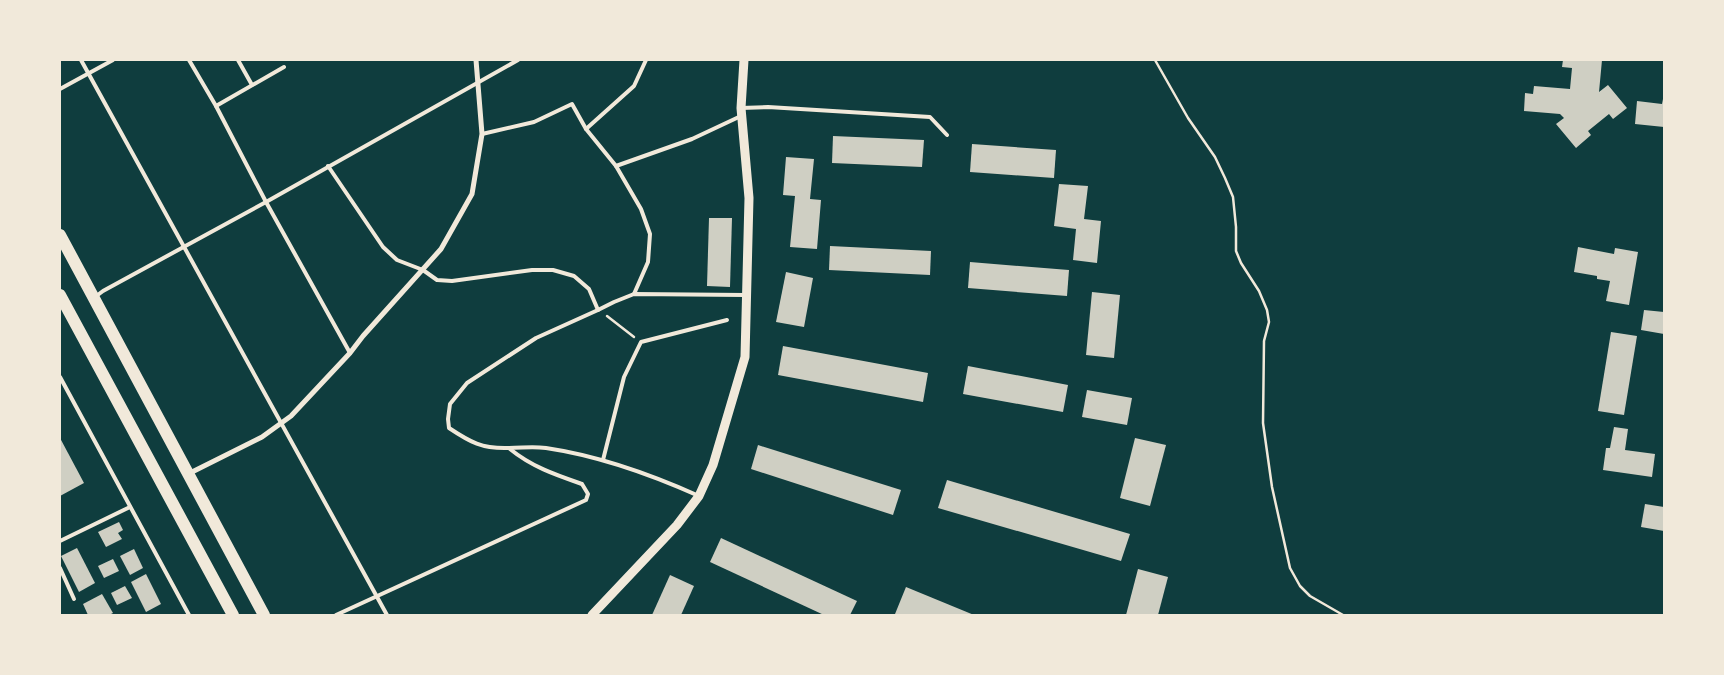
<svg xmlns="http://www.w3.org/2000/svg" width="1724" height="675" font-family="Quicksand,sans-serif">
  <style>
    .building { fill: #cfcfc3 }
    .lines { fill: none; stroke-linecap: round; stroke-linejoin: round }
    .path { stroke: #f1e9da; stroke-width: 2.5 }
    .service { stroke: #f1e9da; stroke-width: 4 }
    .minor { stroke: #f1e9da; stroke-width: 5 }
    .tertiary { stroke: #f1e9da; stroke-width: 9 }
    .primary { stroke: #f1e9da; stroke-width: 12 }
  </style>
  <rect width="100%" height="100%" fill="#0f3d3e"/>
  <!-- building -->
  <g class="building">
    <polygon points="1563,60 1602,60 1599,92 1608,85 1627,108 1613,119 1609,114 1588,131 1591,135 1576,148 1556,124 1564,118 1560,114 1524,111 1525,93 1533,94 1534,86 1570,89 1572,68 1562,67"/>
    <polygon points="1663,99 1664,99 1664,127 1635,124 1637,101 1662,104"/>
    <polygon points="833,136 924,140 922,167 832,163"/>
    <polygon points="972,144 1056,150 1054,178 970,172"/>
    <polygon points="786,157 814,159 810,199 821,200 817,249 790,247 795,196 783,195"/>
    <polygon points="1059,184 1088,186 1084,219 1101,221 1097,263 1073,260 1076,229 1054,226"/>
    <polygon points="709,218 732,218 730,287 707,286"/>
    <polygon points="830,246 931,251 930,275 829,270"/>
    <polygon points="1578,247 1614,254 1615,248 1638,252 1629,305 1606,301 1610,281 1597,279 1597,276 1574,272"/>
    <polygon points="970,262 1069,270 1067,296 968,288"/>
    <polygon points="786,272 813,278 804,327 776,322"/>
    <polygon points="1092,292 1120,295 1114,358 1086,355"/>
    <polygon points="1644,310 1664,312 1664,334 1641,330"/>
    <polygon points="1611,332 1637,336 1624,415 1598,411"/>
    <polygon points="783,346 928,373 923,402 778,375"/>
    <polygon points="968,366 1068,385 1063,412 963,394"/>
    <polygon points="1087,390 1132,398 1127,425 1082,417"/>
    <polygon points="1614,427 1628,429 1625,450 1655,454 1652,477 1603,470 1606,448 1610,448"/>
    <polygon points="60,438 84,483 60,496"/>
    <polygon points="1135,438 1166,445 1150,506 1120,498"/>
    <polygon points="758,445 901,490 893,515 751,469"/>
    <polygon points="947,480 1130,534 1121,561 938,508"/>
    <polygon points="1645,504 1664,507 1664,531 1641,527"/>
    <polygon points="119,522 123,530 118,533 122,539 106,547 98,532"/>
    <polygon points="721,538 857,601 850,615 824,615 710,562"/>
    <polygon points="77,548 95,583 79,592 61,556"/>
    <polygon points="134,549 143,568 130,575 120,556"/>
    <polygon points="113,559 119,571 104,578 98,566"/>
    <polygon points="1138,569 1168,577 1158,615 1126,615"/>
    <polygon points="146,574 161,604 146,612 131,582"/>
    <polygon points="670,575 694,586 681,615 652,615"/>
    <polygon points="125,586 132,598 117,605 111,593"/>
    <polygon points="906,587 974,615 898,615 895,614"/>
    <polygon points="102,594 113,613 109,615 88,615 83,604"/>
  </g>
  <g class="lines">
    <!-- path -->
    <g class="path">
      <polyline points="1155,60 1188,118 1215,157 1225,178 1233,197 1236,227 1236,251 1241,263 1259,291 1267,310 1269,322 1264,341 1263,423 1272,487 1290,568 1300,586 1310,596 1343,615"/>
      <polyline points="607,316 634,337"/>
    </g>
    <!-- service -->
    <g class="service">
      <polyline points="81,60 387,615"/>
      <polyline points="189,60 216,106 266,202 350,353"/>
      <polyline points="238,60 252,85"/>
      <polyline points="60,89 113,60"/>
      <polyline points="216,106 284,67"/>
      <polyline points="741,108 768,107 930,117 947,135"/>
      <polyline points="482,134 534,122 572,104 586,129"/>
      <polyline points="328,166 383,247 397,260 423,270 437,280 452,281 532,270 553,270 574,276 589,289 598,310"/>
      <polyline points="616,166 692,139 741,116"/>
      <polyline points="634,294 648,262 650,234 641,209 616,166 586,129 634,86 646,60"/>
      <polyline points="95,297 103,291 266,202 518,60"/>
      <polyline points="60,377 189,615"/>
      <polyline points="603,460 624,377 641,342 727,320"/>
      <path d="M699,496c-49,-22 -99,-40 -153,-48 -15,-2 -23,0 -37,0 -27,1 -39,-6 -60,-20l-1,-9 2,-15 17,-21 69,-45 62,-28 16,-8 20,-8 111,1"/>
      <polyline points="60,541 130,507"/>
      <polyline points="60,568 74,599"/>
      <path d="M336,615l250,-115 2,-6 -6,-10c-26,-9 -50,-17 -72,-35"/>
    </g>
    <!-- minor -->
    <polyline class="minor" points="190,473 262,437 291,416 350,353 363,336 441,249 472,194 482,134 476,60"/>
    <!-- tertiary -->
    <polyline class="tertiary" points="592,615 677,525 699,496 713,465 745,357 749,198 741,108 744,60"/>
    <!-- primary -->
    <g class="primary">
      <polyline points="60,235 264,615"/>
      <polyline points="60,295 233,615"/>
    </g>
  </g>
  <!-- border -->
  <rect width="1724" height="675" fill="none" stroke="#f1e9da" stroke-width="122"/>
</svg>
